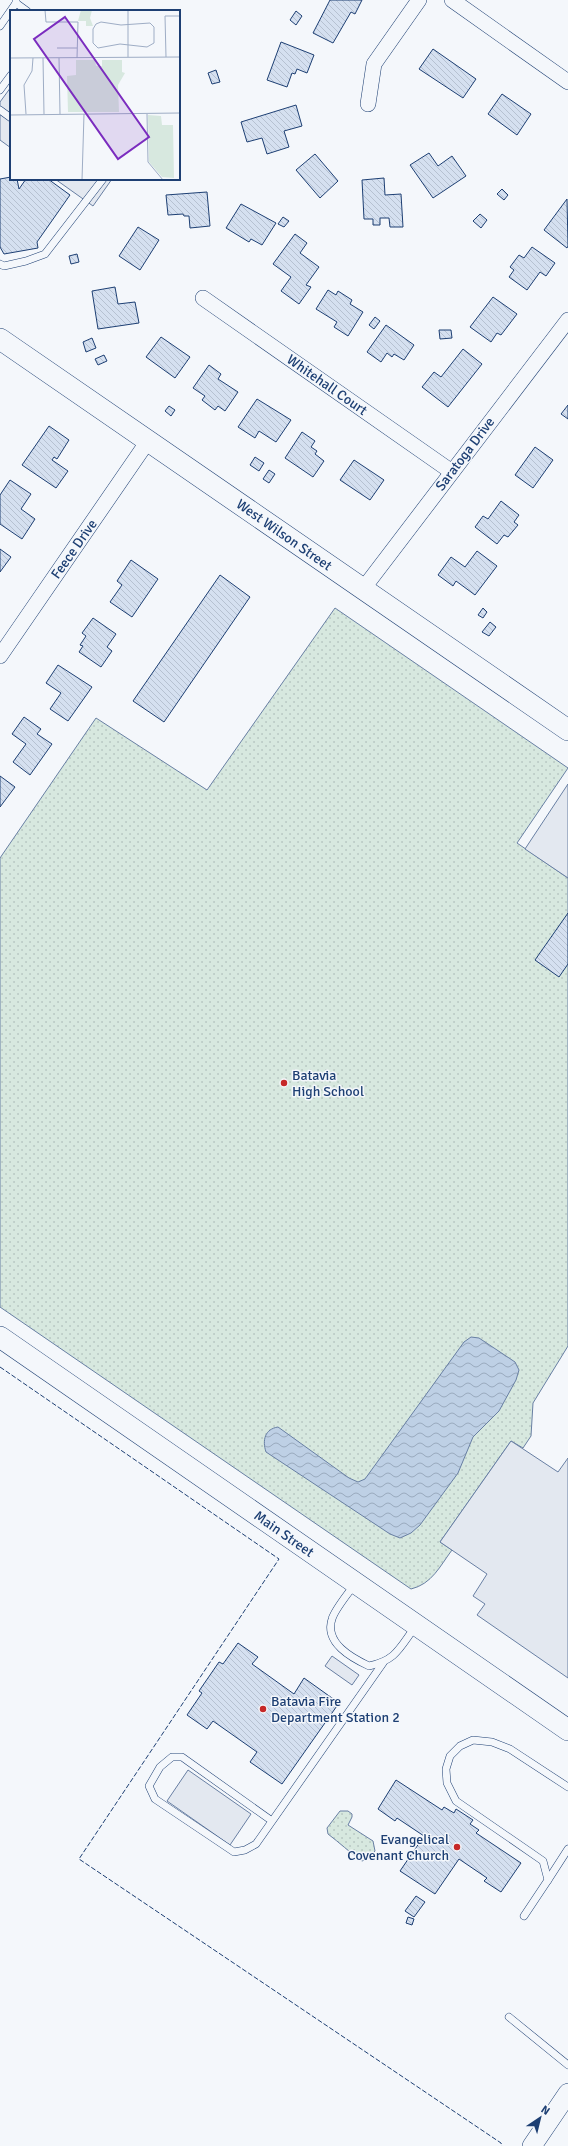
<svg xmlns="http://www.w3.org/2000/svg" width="568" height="2146" font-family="Signika,sans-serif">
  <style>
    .park { fill: url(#park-dots); stroke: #687fa3 }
    .parking { fill: #e3e8f0; stroke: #687fa3 }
    .water { fill: url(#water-waves); stroke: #687fa3 }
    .building { fill: url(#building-back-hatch); stroke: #1d3f73 }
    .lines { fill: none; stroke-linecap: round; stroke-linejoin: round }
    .service-casing { stroke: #1d3f73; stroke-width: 8 }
    .minor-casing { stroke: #1d3f73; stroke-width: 16 }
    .tertiary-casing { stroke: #1d3f73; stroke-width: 20 }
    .secondary-casing { stroke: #1d3f73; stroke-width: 22 }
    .service { stroke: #f4f7fb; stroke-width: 7 }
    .minor { stroke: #f4f7fb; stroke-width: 15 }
    .tertiary { stroke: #f4f7fb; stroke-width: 19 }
    .secondary { stroke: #f4f7fb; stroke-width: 21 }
    .fence { stroke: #1d3f73; stroke-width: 1; stroke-dasharray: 5 2; stroke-linecap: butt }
    .poi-dot { fill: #c62828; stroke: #f4f7fb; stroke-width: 1.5 }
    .labels { text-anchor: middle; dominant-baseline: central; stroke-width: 3; stroke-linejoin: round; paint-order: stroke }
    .street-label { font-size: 14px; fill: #1d3f73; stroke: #f4f7fb }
    .poi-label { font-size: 14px; fill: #1d3f73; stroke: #f4f7fb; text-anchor: start }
    .inset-road { fill: none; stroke: #9eadc5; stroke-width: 1 }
    .view { fill: #7b2cbf; fill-opacity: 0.15; stroke: #7b2cbf; stroke-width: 2 }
    .inset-edge { fill: none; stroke: #1d3f73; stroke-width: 2 }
  </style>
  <defs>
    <pattern id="park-dots" width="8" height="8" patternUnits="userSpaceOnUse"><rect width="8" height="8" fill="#d7e8df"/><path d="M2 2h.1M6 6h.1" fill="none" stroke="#b8c8c3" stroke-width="1.8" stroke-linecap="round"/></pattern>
    <pattern id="water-waves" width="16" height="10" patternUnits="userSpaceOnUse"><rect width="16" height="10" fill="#bed0e5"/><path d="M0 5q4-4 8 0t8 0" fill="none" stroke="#9aaabe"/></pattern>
    <pattern id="building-back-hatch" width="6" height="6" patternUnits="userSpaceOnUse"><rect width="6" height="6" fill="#d5e0f0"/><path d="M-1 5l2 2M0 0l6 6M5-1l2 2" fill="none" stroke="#b6c1d1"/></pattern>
  </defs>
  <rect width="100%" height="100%" fill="#f4f7fb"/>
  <!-- park -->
  <g class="park">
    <path d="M335,608l233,160 -51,75 51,35v468l-35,57 -2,33 -8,12 -12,-7 -71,101 12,8c-12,16 -20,34 -41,39l-411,-282v-449l96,-140 111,72z"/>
    <path d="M340,1811h8l4,3v3l-4,8 25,16 2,10 -7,8 -6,2c-13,-9 -22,-18 -34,-27l-1,-6z"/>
  </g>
  <!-- parking -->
  <g class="parking">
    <polygon points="11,87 11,148 0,140 0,102"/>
    <polygon points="55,179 112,179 93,206"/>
    <polygon points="568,784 568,878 525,849"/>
    <polygon points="511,1441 558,1472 568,1458 568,1678 477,1615 485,1604 473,1596 487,1574 440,1542"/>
    <polygon points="332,1656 359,1675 352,1685 325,1666"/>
    <polygon points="188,1770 251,1814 230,1845 167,1801"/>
  </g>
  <!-- water -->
  <path class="water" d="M471,1337l8,1 36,24 4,8 -3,10 -17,31 -26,26 -15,36 -38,52 -9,8 -11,5 -10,-4 -124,-82c-4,-12 -1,-23 12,-25l71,51 9,4 7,-3 99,-137z"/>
  <!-- building -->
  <g class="building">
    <polygon points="330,0 362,0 355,14 351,12 333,43 313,33"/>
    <polygon points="296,11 302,16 296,25 290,20"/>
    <polygon points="281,42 314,55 307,73 297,69 295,74 292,73 287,87 267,80"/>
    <polygon points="433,49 476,79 463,98 419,69"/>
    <polygon points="216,70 220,82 212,84 208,73"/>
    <polygon points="502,94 531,114 517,135 488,114"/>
    <polygon points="296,105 302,126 284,131 289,147 267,154 262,138 247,142 241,122"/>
    <polygon points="429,153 438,166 452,156 466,176 433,198 410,165"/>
    <polygon points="315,154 338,181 320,198 296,170"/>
    <polygon points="11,177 11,179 17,179 19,189 26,179 48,179 70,195 37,242 38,248 4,254 0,247 0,179"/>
    <polygon points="384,178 385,195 401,194 403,227 390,227 389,218 380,218 380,225 373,225 373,219 364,219 362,180"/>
    <polygon points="502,189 508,195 504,200 497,194"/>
    <polygon points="207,192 210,226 190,228 189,216 184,216 183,214 168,215 166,195"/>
    <polygon points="567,199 568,246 567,248 544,230"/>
    <polygon points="241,204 276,223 262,245 251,239 249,242 226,228"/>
    <polygon points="480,214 487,220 481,228 473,221"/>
    <polygon points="283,217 289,221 284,227 278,224"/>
    <polygon points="138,227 159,240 140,270 119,256"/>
    <polygon points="295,234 307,243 300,253 319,267 306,285 311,287 299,304 281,291 291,277 273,264"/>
    <polygon points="532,247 555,263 546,276 540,272 527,290 509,277 514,270 510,267 519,255 524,258"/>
    <polygon points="77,254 79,262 71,264 69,256"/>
    <polygon points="115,287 118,304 135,302 139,323 98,329 92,291"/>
    <polygon points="328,290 336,295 338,291 352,300 350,304 363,312 348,336 334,327 337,322 316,309"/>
    <polygon points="493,297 517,314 501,335 497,333 491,342 470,327"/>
    <polygon points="375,317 380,321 374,329 369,325"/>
    <polygon points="386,325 414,345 404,360 394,354 392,357 387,353 381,362 367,352"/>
    <polygon points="439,330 451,330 452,338 440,339"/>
    <polygon points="161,337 190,357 175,378 146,357"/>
    <polygon points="92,338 96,348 86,352 83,342"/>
    <polygon points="463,349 482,364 448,407 422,387 434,372 441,377"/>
    <polygon points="104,355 107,361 98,365 95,359"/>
    <polygon points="209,365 221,374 218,379 238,392 225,411 218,406 215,410 202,400 205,396 193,388"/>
    <polygon points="257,399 291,420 276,442 259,431 255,438 238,427"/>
    <polygon points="568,405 568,419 561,414"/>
    <polygon points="169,406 175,410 171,416 165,411"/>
    <polygon points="49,426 69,440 57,459 54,457 52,460 68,471 56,488 22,465"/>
    <polygon points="302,432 315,441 311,447 317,451 315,454 324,461 313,477 285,458"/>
    <polygon points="535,447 553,460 533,488 515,475"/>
    <polygon points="255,457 264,463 259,471 250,465"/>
    <polygon points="354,460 384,480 370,500 340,480"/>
    <polygon points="269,470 275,474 269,483 263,479"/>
    <polygon points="10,480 31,494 21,509 35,519 22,539 0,524 0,495"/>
    <polygon points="501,501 519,515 514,522 518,525 508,537 504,535 497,544 475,527 483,516 488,519"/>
    <polygon points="0,549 11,557 0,572"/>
    <polygon points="477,551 497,566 475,595 456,581 453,586 438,575 451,557 465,567"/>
    <polygon points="131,560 158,579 132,617 110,602 122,585 117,581"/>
    <polygon points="220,575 250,597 164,722 133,701"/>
    <polygon points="483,608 487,612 483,618 478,615"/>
    <polygon points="93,618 116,634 107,647 112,651 101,667 79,652 83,646 80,645 86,636 82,633"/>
    <polygon points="490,622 496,627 489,636 482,632"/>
    <polygon points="58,665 92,687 68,721 50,709 61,693 46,683"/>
    <polygon points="24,717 41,729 37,734 52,744 30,775 13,762 26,744 12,734"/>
    <polygon points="0,776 15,787 0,807"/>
    <polygon points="568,913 568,964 559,977 535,960"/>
    <polygon points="238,1643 258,1657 252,1664 294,1694 304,1678 339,1703 282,1784 250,1762 257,1752 213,1721 207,1729 187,1715 202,1693 199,1691 219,1662 223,1664"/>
    <polygon points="396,1780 442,1810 444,1807 454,1813 456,1809 473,1820 470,1824 479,1830 476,1833 521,1863 501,1892 484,1881 487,1878 459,1859 435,1894 400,1871 424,1836 397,1818 395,1821 378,1809"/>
    <polygon points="416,1896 425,1902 414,1917 405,1911"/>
    <polygon points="408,1917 414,1919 412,1925 406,1923"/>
  </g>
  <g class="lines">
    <defs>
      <g id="service">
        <polyline points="16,3 27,11"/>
        <polyline points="0,26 16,3 16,0"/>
        <polyline points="0,90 11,75"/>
        <polyline points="0,110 11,118"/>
        <polyline points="0,264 4,266 26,261 45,254 103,179"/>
        <path d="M354,1585c-6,9 -19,24 -22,34 -8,24 20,39 37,47 27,-6 30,-17 46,-39"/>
        <polyline points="272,1821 182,1757 172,1757 160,1767 149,1786 155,1799 234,1852 245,1850 256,1844 383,1663"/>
        <polyline points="548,1880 568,1849"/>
        <polyline points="524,1916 548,1880 543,1861 456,1801 447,1783 446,1769 450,1756 460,1746 473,1740 492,1742 510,1749 568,1787"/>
        <polyline points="509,2017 568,2065"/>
      </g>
      <g id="minor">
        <polyline points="452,0 568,82"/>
        <polyline points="368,104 374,64 419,0"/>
        <polyline points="203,298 452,472"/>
        <polyline points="363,589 568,320"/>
        <polyline points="0,656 148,441"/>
      </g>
      <polyline id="tertiary" points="532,2146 568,2093"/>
      <g id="secondary">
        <polyline points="0,339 568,730"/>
        <polyline points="0,1337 568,1730"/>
      </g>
    </defs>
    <!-- service casing -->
    <use href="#service" class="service-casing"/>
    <!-- minor casing -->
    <use href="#minor" class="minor-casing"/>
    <!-- tertiary casing -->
    <use href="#tertiary" class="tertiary-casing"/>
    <!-- secondary casing -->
    <use href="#secondary" class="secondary-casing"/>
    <!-- service -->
    <use href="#service" class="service"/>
    <!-- minor -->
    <use href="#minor" class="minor"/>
    <!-- tertiary -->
    <use href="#tertiary" class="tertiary"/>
    <!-- secondary -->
    <use href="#secondary" class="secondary"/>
    <!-- fence -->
    <polyline class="fence" points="0,1367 279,1559 79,1859 501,2143 502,2146"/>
  </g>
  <!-- markers -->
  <g class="poi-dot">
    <circle cx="284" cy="1083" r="4"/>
    <circle cx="263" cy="1709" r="4"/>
    <circle cx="457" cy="1847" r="4"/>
  </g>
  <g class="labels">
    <!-- street labels -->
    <g class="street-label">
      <text transform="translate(327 385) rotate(35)">Whitehall Court</text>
      <text transform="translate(465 454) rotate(-53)">Saratoga Drive</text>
      <text transform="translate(284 535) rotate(35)">West Wilson Street</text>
      <text transform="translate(74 549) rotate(-55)">Feece Drive</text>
      <text transform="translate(284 1534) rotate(35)">Main Street</text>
    </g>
    <!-- poi labels -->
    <g class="poi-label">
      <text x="292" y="1075">Batavia<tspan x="292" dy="16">High School</tspan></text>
      <text x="271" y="1701">Batavia Fire<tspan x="271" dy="16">Department Station 2</tspan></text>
      <text x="449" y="1839" text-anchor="end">Evangelical<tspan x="449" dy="16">Covenant Church</tspan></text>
    </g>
  </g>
  <!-- overview -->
  <g transform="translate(10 10)">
    <rect width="170" height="170" fill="#f4f7fb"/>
    <path d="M71,0h11l-2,8 3,8h-7v-5h-8zM66,50h19l1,6h6v-6h20v12l3,1 -7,12 1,27h-51l-1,-36 9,-1zM138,105l13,1 1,9h11l1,53 -12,-1 -13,-15z" fill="#d7e8df"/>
    <path class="inset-road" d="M35,0l1,12h32l-1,36M118,0v47M91,12l20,3 29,-2 4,4v16l-7,4 -27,-3 -22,4 -5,-5v-14l3,-5zM47,38h20M156,47l-1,-41h15M0,48l170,-1M33,48l1,56M49,48l1,56M170,69v43M16,104l-2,-29 8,-14 1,-13M137,104l1,48 15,18M0,105l170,-2M72,170l2,-66"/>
    <path class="view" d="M55,7l84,120 -31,22 -84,-120z"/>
    <rect width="170" height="170" class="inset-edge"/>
  </g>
  <!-- north arrow -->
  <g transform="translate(540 2118) rotate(35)" stroke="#f4f7fb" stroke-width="3" paint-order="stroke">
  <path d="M0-3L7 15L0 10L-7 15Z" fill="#1d3f73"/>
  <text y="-6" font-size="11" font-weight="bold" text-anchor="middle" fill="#1d3f73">N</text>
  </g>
</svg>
